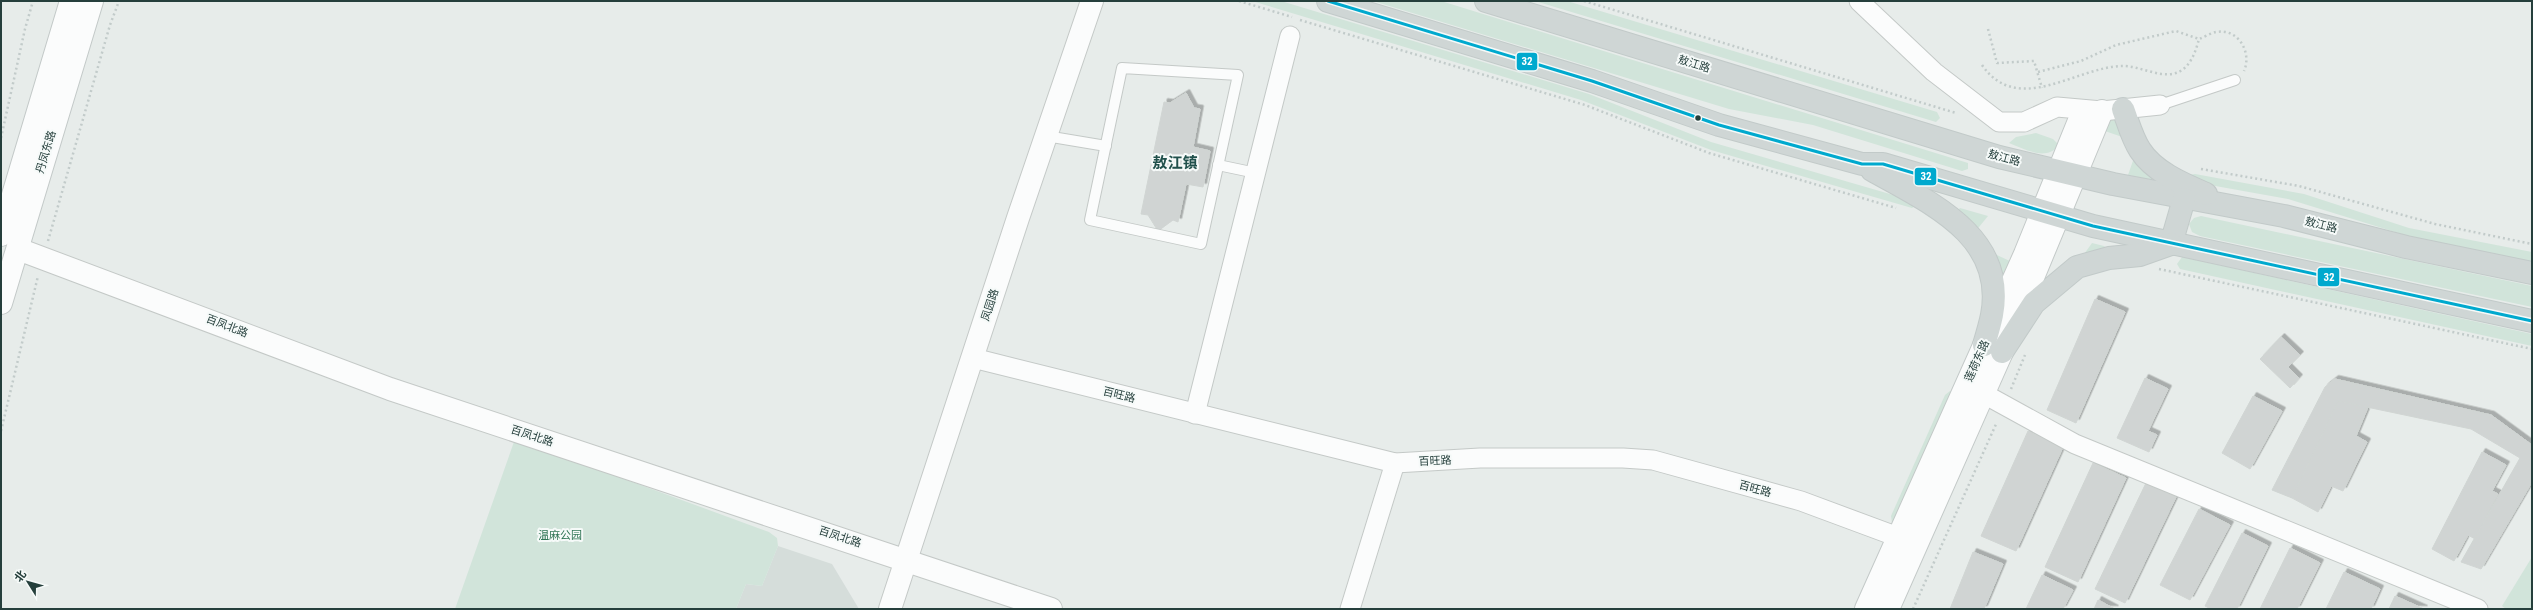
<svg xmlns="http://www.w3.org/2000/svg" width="2533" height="610" font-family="'Roboto Condensed','Noto Sans SC',sans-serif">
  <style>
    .built { fill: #d5ddda }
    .green { fill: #d1e4da }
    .building { fill: #d0d4d3; stroke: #d0d5d3; filter: url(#shadow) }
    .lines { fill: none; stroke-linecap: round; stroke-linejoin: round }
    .service-casing { stroke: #c4c9c7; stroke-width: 12 }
    .minor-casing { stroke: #c4c9c7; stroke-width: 21 }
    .tertiary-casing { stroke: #c4c9c7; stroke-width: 24 }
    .secondary-casing { stroke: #c3c9c8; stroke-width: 24 }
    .primary-casing { stroke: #c2cac9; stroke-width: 24 }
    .path { stroke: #c2cbca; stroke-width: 2.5; stroke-dasharray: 2 3; stroke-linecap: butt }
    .service { stroke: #fbfcfc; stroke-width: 10 }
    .minor { stroke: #fbfcfc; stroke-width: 19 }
    .tertiary { stroke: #fbfcfc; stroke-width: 22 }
    .secondary { stroke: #fbfcfc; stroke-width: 22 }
    .primary { stroke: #cfd6d5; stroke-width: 22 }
    .bus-1-casing { stroke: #f6faf9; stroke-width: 6 }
    .bus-1 { stroke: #00a9ce; stroke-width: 3 }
    .bus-dot { fill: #253f3c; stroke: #f6faf9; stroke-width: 1.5 }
    .labels { text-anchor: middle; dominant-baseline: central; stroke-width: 4; stroke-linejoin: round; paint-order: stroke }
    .street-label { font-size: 11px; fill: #253f3c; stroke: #f6faf9 }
    .park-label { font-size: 11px; fill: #307555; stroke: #f6faf9 }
    .district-label { font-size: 15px; font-weight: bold; fill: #21514c; stroke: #f6faf9 }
    .line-badge { stroke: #f6faf9; stroke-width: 1.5 }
    .badge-label { font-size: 11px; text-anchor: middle; font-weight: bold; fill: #fff }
  </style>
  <defs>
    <filter id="shadow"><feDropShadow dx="3.5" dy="-3.5" stdDeviation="0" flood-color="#0004"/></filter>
  </defs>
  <rect width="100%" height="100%" fill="#e7ecea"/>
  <!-- built -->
  <polygon class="built" points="778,546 832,564 859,609 736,609 746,584 762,586"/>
  <!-- green -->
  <g class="green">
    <polygon points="1252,1 1281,1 1589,94 1711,142 1914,201 1915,206 1912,208 1711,150 1581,100"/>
    <polygon points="1373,1 1441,1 1968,163 1968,169 1962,171 1813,125 1729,109"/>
    <polygon points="1535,1 1567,1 1937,112 1940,118 1936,122"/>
    <polygon points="2114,113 2125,138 2105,131"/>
    <path d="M2036,133l17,6 6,6c-13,17 -34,4 -50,-2l7,-6z"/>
    <polygon points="2135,155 2155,177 2151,180 2128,175"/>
    <polygon points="2195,174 2304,194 2409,228 2532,252 2532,262 2408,236 2288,199 2193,182 2189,175"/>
    <polygon points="1960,208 1988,216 1975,232 1956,212"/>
    <polygon points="2201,216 2532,286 2532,307 2200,236 2192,232 2189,224 2194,218"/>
    <polygon points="2092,243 2104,246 2107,249 2082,257"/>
    <polygon points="1986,250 2012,262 2003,280"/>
    <polygon points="2182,257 2532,334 2532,346 2180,269 2177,264"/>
    <polygon points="1950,391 1954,393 1897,520 1892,523 1891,516 1945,395"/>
    <polygon points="515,439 769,532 777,538 778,546 762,586 746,584 736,609 455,609"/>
    <polygon points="2532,557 2532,609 2506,609 2502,606"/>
  </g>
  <!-- building -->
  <g class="building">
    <polygon points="1186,93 1194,108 1200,109 1193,147 1210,151 1203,187 1186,184 1178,222 1173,220 1158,231 1148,215 1141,214 1164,102 1170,103"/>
    <polygon points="2095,299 2125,312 2076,423 2047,410"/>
    <polygon points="2281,337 2300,355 2288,367 2299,378 2290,388 2260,359"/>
    <polygon points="2145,378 2168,389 2148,431 2157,435 2149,452 2117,438"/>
    <polygon points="2335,379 2491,415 2532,445 2532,482 2481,569 2461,562 2520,458 2471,429 2338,401 2292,498 2272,490 2325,387"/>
    <polygon points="2253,396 2282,411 2250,469 2222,453"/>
    <polygon points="2338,401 2368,407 2356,436 2367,442 2343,491 2331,486 2318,512 2292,498"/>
    <polygon points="2028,431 2063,447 2016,551 1981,536"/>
    <polygon points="2482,452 2506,465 2492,491 2498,494 2475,539 2468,535 2454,561 2432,549"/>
    <polygon points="2093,463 2126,478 2078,582 2045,567"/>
    <polygon points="2146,483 2176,497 2125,603 2095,589"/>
    <polygon points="2199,509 2230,525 2190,600 2160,585"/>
    <polygon points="2242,533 2268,546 2237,609 2211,609 2205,606"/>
    <polygon points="2290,548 2320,563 2297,609 2260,609"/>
    <polygon points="1973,552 2003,564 1984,609 1950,609"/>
    <polygon points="2344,572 2380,589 2371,609 2326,609"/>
    <polygon points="2042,575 2073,590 2063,609 2026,609"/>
    <polygon points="2395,596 2424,609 2389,609"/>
    <polygon points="2098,600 2115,609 2094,609"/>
  </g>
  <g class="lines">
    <defs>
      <g id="service">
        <polygon points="1122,68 1238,75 1201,244 1090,220"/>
        <polyline points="2160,105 2235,80"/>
        <polyline points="1046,136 1106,146"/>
        <polyline points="1218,165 1256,173"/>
      </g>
      <g id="minor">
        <polyline points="1859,1 1934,72 1999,122 2024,122 2057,107 2102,111 2160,105"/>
        <polyline points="973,358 1395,463 1480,458 1623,458 1653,460 1801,501 1898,537"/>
        <polyline points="1984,394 2075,444 2478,609"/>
        <polyline points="1195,414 1290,36"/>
        <polyline points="1350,609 1395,463"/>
      </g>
      <g id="tertiary">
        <polyline points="18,249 390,389 1051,609"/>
        <polyline points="890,609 1018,218 1092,1"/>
      </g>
      <g id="secondary">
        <polyline points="1,235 71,1"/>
        <polyline points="1,303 92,1"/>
        <polyline points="1866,609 2025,254 2083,111"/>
        <polyline points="1888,609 2002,352 2102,111"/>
      </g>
      <g id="primary">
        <polyline points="1328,1 1592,81 1719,125 1862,164 1883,164 2093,226 2532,321"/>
        <polyline points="1486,1 1999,157 2113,184 2284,216 2406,247 2532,273"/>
        <path d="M2123,109c5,13 9,29 17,41 14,22 43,34 66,44"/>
        <path d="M1872,170c56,32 135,65 120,145 -2,10 -5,20 -8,30"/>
        <polyline points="2171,244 2184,199"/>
        <polyline points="2002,352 2034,303 2077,267 2109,258 2140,255 2171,244"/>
      </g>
    </defs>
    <!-- service casing -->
    <use href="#service" class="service-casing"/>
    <!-- minor casing -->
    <use href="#minor" class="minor-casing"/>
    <!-- tertiary casing -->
    <use href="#tertiary" class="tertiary-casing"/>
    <!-- secondary casing -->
    <use href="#secondary" class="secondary-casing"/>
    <!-- primary casing -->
    <use href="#primary" class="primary-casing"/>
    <!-- path -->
    <g class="path">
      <polyline points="1239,1 1292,17"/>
      <polyline points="1584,1 1956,113"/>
      <polyline points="1300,20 1585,105 1709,153 1896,208"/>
      <polyline points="1988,29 1997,63 2034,61 2042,88"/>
      <path d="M1982,65c36,52 94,2 140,1 18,-1 43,16 60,4 10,-7 14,-20 17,-31"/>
      <path d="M2038,72l43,-11 35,-16 60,-14 23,8c5,-2 12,-6 17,-7 23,-4 36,21 28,39"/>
      <polyline points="1,138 25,29 33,1"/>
      <polyline points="2201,169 2299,186 2435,224 2532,244"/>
      <polyline points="48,241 110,25 119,1"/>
      <polyline points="2159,269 2532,349"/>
      <polyline points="2011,389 2025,355"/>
      <polyline points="1,431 38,276"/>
      <polyline points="1913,609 1997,422"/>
    </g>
    <!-- service -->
    <use href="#service" class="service"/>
    <!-- minor -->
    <use href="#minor" class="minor"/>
    <!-- tertiary -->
    <use href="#tertiary" class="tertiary"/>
    <!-- secondary -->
    <use href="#secondary" class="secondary"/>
    <!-- primary -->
    <use href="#primary" class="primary"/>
    <defs>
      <polyline id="bus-1" points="1328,1 1592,81 1719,125 1862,164 1883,164 2093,226 2532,321"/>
    </defs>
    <!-- bus-1 casing -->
    <use href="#bus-1" class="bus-1-casing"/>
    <!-- bus-1 -->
    <use href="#bus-1" class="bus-1"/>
  </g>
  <!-- markers -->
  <circle class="bus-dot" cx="1698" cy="118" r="3.5"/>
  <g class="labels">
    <!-- street labels -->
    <g class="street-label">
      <text transform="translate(1694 64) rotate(17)">敖江路</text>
      <text transform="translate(46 152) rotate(-73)">丹凤东路</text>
      <text transform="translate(2004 158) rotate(15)">敖江路</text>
      <text transform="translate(2321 225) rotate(14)">敖江路</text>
      <text transform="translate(990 305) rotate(-72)">凤园路</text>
      <text transform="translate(227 326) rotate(21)">百凤北路</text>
      <text transform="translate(1977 361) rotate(-66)">莲荷东路</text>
      <text transform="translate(1119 395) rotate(14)">百旺路</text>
      <text transform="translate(532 436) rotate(18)">百凤北路</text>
      <text transform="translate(1435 461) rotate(-3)">百旺路</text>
      <text transform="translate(1755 489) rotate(15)">百旺路</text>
      <text transform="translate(840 537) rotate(18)">百凤北路</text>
    </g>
    <!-- park labels -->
    <g class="park-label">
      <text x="560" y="535">温麻公园</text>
    </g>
    <!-- district labels -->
    <g class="district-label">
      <text x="1175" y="163">敖江镇</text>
    </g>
  </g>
  <g class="line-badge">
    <rect x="1516" y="52" width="22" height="19" rx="4" fill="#00a9ce"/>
    <rect x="1914" y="167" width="23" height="19" rx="4" fill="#00a9ce"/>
    <rect x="2317" y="267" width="23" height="20" rx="4" fill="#00a9ce"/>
  </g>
  <g class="badge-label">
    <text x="1527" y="65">32</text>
    <text x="1926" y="180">32</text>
    <text x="2329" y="281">32</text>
  </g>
  <!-- border -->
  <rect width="2533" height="610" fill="none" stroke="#253f3c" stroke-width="4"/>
  <!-- north arrow -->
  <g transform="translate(28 582) rotate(307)" stroke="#f6faf9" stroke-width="3" paint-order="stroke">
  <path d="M0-3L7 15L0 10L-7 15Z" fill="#253f3c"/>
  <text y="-6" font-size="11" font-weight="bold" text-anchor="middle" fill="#253f3c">北</text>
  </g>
</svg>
